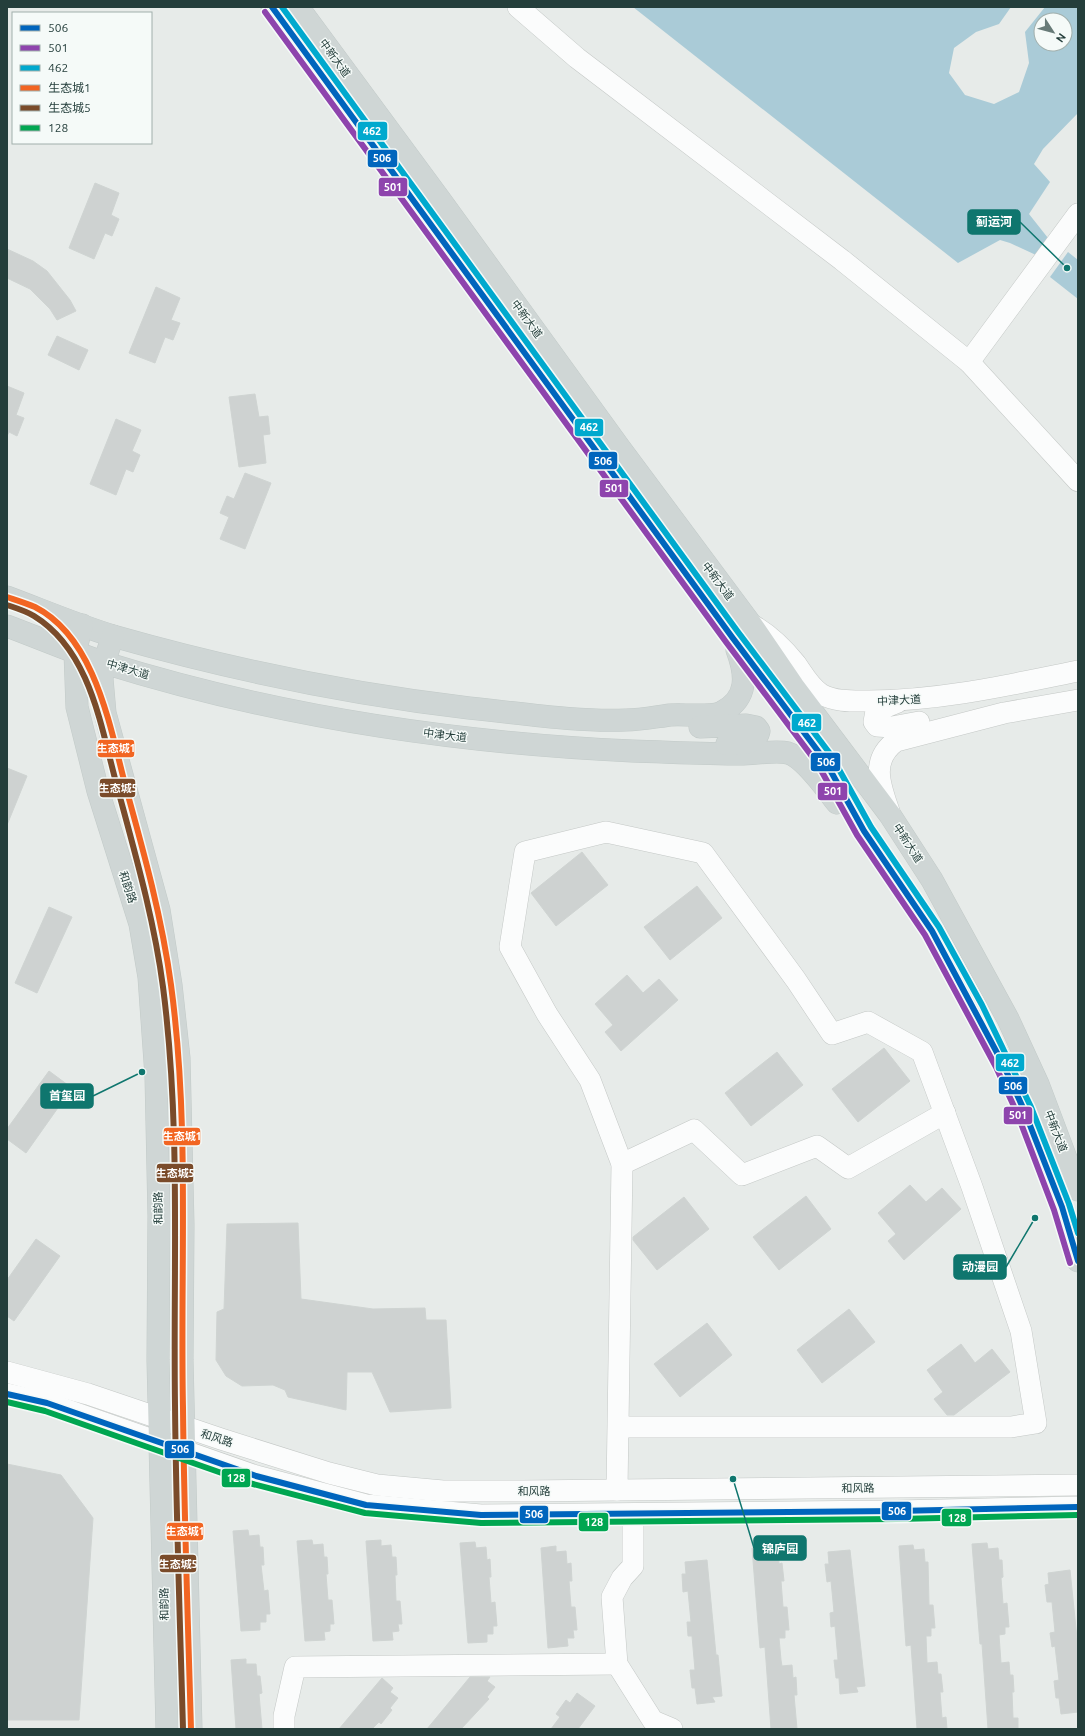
<svg xmlns="http://www.w3.org/2000/svg" width="1085" height="1736" font-family="Ubuntu,'Noto Sans SC',sans-serif">
  <style>
    .water { fill: #aacbd7; fill-rule: evenodd }
    .building { fill: #ced2d1; stroke: #cfd4d2 }
    .lines { fill: none; stroke-linecap: round; stroke-linejoin: round }
    .minor-casing { stroke: #c4c8c6; stroke-width: 22 }
    .major-casing { stroke: #c2cac8; stroke-width: 23 }
    .minor { stroke: #fbfcfc; stroke-width: 21 }
    .major { stroke: #cfd6d5; stroke-width: 22 }
    .bus-1-casing { stroke: #f5faf8; stroke-width: 9 }
    .bus-2-casing { stroke: #f5faf8; stroke-width: 9 }
    .bus-3-casing { stroke: #f5faf8; stroke-width: 9 }
    .bus-4-casing { stroke: #f5faf8; stroke-width: 9 }
    .bus-5-casing { stroke: #f5faf8; stroke-width: 9 }
    .bus-6-casing { stroke: #f5faf8; stroke-width: 9 }
    .bus-1 { stroke: #0065bd; stroke-width: 6 }
    .bus-2 { stroke: #8e44ad; stroke-width: 6 }
    .bus-3 { stroke: #00a9ce; stroke-width: 6 }
    .bus-4 { stroke: #f26522; stroke-width: 6 }
    .bus-5 { stroke: #7a4b2a; stroke-width: 6 }
    .bus-6 { stroke: #00a651; stroke-width: 6 }
    .labels { text-anchor: middle; dominant-baseline: central; stroke-width: 3; stroke-linejoin: round; paint-order: stroke }
    .street-label { font-size: 11px; fill: #243e3b; stroke: #f5faf8 }
    .leader { fill: none; stroke: #0f766e; stroke-width: 1.5 }
    .callout-dot { fill: #0f766e; stroke: #f5faf8; stroke-width: 1.5 }
    .callout { fill: #0f766e; stroke: #0f766e; stroke-width: 1.5 }
    .callout-label { font-size: 12px; text-anchor: middle; font-weight: bold; fill: #fff }
    .line-badge { stroke: #f5faf8; stroke-width: 1.5 }
    .badge-label { font-size: 11px; text-anchor: middle; font-weight: bold; fill: #fff }
  </style>
  <rect width="100%" height="100%" fill="#e7ebe9"/>
  <!-- water -->
  <g class="water">
    <path d="M633,7h378l-12,17 -23,8 -22,16 -5,25 16,22 29,9 25,-12 10,-29 -4,-31 20,-25h33v106l-35,36 -9,15 16,18 -21,32 19,24 -12,17 -26,-12 -10,-3 -42,23zM1041,20h24v24h-24z"/>
    <polygon points="1068,252 1078,260 1078,299 1050,277"/>
  </g>
  <!-- building -->
  <g class="building">
    <polygon points="95,183 119,193 111,215 119,219 112,236 105,233 94,259 69,248"/>
    <polygon points="7,249 33,261 47,271 70,300 76,311 57,320 50,309 30,289 7,278"/>
    <polygon points="156,287 180,298 171,320 180,323 173,340 165,337 155,363 129,353"/>
    <polygon points="57,336 88,350 79,370 48,355"/>
    <polygon points="7,386 24,393 16,415 24,418 17,436 9,432 7,436"/>
    <polygon points="255,394 259,417 268,416 270,434 263,435 266,463 239,467 229,397"/>
    <polygon points="116,419 141,430 132,451 140,455 133,472 126,469 116,495 90,484"/>
    <polygon points="245,473 271,483 245,549 220,539 229,517 220,513 227,496 234,499"/>
    <polygon points="7,768 27,776 7,825"/>
    <polygon points="582,852 608,885 556,926 531,893"/>
    <polygon points="697,886 722,918 670,960 644,927"/>
    <polygon points="49,907 72,917 37,993 15,983"/>
    <polygon points="627,975 643,993 659,979 678,1000 621,1051 605,1032 613,1025 595,1004"/>
    <polygon points="884,1048 910,1081 858,1122 832,1089"/>
    <polygon points="777,1052 803,1085 751,1126 725,1093"/>
    <polygon points="49,1071 72,1088 26,1153 7,1139 7,1129"/>
    <polygon points="910,1185 926,1202 942,1188 961,1209 904,1260 888,1241 896,1234 878,1213"/>
    <polygon points="806,1196 831,1229 779,1270 753,1237"/>
    <polygon points="684,1197 709,1229 657,1270 633,1240 633,1237"/>
    <polygon points="298,1223 301,1299 373,1309 425,1308 426,1320 446,1320 451,1408 390,1412 372,1372 347,1372 346,1410 288,1397 285,1390 273,1385 242,1386 226,1376 216,1360 217,1312 224,1309 227,1224"/>
    <polygon points="36,1239 60,1256 14,1321 7,1316 7,1280"/>
    <polygon points="849,1309 875,1342 822,1383 797,1350"/>
    <polygon points="707,1323 732,1355 680,1397 654,1364"/>
    <polygon points="961,1344 975,1363 992,1349 1010,1372 954,1415 947,1415 934,1399 943,1392 927,1370"/>
    <polygon points="7,1464 61,1475 93,1518 79,1720 7,1720"/>
    <polygon points="248,1530 249,1536 259,1535 260,1547 263,1547 264,1565 261,1565 264,1591 268,1590 270,1614 266,1614 266,1622 260,1622 260,1630 241,1631 233,1531"/>
    <polygon points="312,1540 313,1545 323,1544 324,1557 327,1557 328,1574 326,1574 328,1600 332,1600 334,1624 330,1624 330,1631 324,1632 325,1640 305,1641 297,1541"/>
    <polygon points="381,1540 381,1546 391,1545 392,1557 396,1557 397,1575 395,1575 396,1601 400,1601 402,1624 398,1624 399,1631 392,1632 393,1640 373,1641 366,1541"/>
    <polygon points="475,1542 476,1548 486,1547 487,1560 490,1559 491,1577 489,1577 491,1603 495,1602 497,1626 493,1626 493,1634 487,1634 487,1642 468,1643 460,1543"/>
    <polygon points="987,1543 988,1549 998,1548 999,1560 1002,1560 1003,1577 1001,1578 1003,1604 1007,1603 1009,1627 1005,1627 1005,1634 999,1635 1001,1663 1009,1662 1010,1675 1013,1675 1014,1692 1012,1692 1013,1718 1018,1718 1018,1729 988,1729 982,1644 980,1644 972,1544"/>
    <polygon points="913,1545 914,1550 924,1549 925,1562 928,1562 929,1605 933,1605 935,1628 931,1628 931,1636 926,1636 927,1663 937,1662 938,1674 941,1674 943,1692 940,1692 942,1718 946,1717 947,1729 917,1729 911,1645 906,1646 899,1546"/>
    <polygon points="556,1546 556,1552 566,1551 567,1564 571,1563 572,1581 569,1581 571,1607 575,1607 577,1630 573,1630 574,1638 567,1638 568,1646 548,1648 541,1548"/>
    <polygon points="767,1546 768,1552 778,1551 779,1564 782,1563 784,1581 781,1581 783,1607 787,1607 789,1630 785,1630 785,1638 779,1638 781,1660 782,1666 792,1665 793,1678 796,1677 797,1695 794,1695 797,1729 771,1729 765,1647 760,1648 752,1548"/>
    <polygon points="850,1550 865,1686 856,1687 858,1692 840,1694 839,1678 836,1678 834,1660 838,1660 835,1626 831,1627 830,1613 834,1612 831,1581 827,1582 825,1564 829,1564 828,1552"/>
    <polygon points="707,1560 716,1655 718,1655 722,1696 712,1697 715,1702 697,1704 695,1688 692,1688 690,1670 695,1670 692,1636 688,1636 687,1622 691,1622 688,1591 683,1592 682,1574 686,1574 685,1562"/>
    <polygon points="1070,1570 1078,1648 1078,1712 1061,1714 1059,1698 1056,1698 1054,1681 1059,1680 1055,1646 1052,1647 1050,1633 1055,1632 1052,1602 1047,1602 1045,1585 1049,1584 1048,1573"/>
    <polygon points="246,1659 246,1664 256,1664 257,1676 260,1676 262,1693 259,1694 262,1729 236,1729 231,1660"/>
    <polygon points="470,1677 490,1677 487,1681 495,1687 487,1697 489,1699 461,1729 427,1729"/>
    <polygon points="382,1678 393,1688 390,1692 398,1698 390,1708 392,1710 381,1724 379,1722 372,1729 339,1729"/>
    <polygon points="577,1693 595,1706 578,1729 551,1729 560,1717 556,1714 566,1700 570,1703"/>
  </g>
  <g class="lines">
    <defs>
      <g id="minor">
        <polyline points="518,7 577,58 842,260 969,362 1078,481"/>
        <polyline points="969,362 1078,214"/>
        <path d="M754,626c17,10 29,22 42,38 7,10 14,23 25,30 14,8 32,7 48,7 70,0 140,-16 209,-30"/>
        <polyline points="898,702 876,711 874,722 877,726 892,727 919,722"/>
        <path d="M889,811c-9,-26 -19,-51 7,-70l108,-28 74,-13"/>
        <polyline points="622,1164 694,1130 742,1175 817,1146 848,1168 945,1113"/>
        <polyline points="7,1372 88,1394 221,1439 329,1473 377,1485 443,1491 522,1491 1078,1485"/>
        <polyline points="7,1394 47,1403 256,1476 366,1505 481,1515 897,1511 1078,1507"/>
        <polyline points="617,1490 622,1164 590,1080 547,1014 510,947 525,852 606,832 703,853 796,980 832,1034 868,1022 922,1052 972,1187 1021,1331 1036,1423 1011,1427 618,1427"/>
        <polyline points="633,1514 633,1566 622,1578 612,1597 617,1664 653,1721 672,1729"/>
        <polyline points="284,1729 284,1716 295,1667 617,1664"/>
      </g>
      <g id="major">
        <polyline points="272,7 292,36 732,637 824,759 864,831 932,931 975,1009 1003,1064 1024,1110 1044,1160 1062,1207 1078,1261"/>
        <polyline points="298,7 441,201 619,447 750,623 793,686 890,815 932,880 1008,1019 1038,1084 1078,1190"/>
        <path d="M7,597c35,13 70,28 106,39 116,33 236,58 356,72 52,5 105,14 157,12 14,0 29,-3 44,-5 12,-1 43,2 52,-3 27,-14 24,-38 15,-62"/>
        <polyline points="82,625 75,652 77,707 98,791 140,924 149,977 156,1076 159,1216 158,1360 167,1729"/>
        <path d="M7,626c32,12 65,26 98,37 170,53 349,80 527,88 36,1 72,3 109,3 13,0 35,-4 47,-1 17,5 38,36 49,50"/>
        <polyline points="113,636 104,662 102,679 105,713 159,910 171,985 179,1058 183,1225 182,1360 191,1729"/>
        <path d="M700,727l46,-2 10,2 3,4c-3,14 -21,13 -32,13"/>
      </g>
    </defs>
    <!-- minor casing -->
    <use href="#minor" class="minor-casing"/>
    <!-- major casing -->
    <use href="#major" class="major-casing"/>
    <!-- minor -->
    <use href="#minor" class="minor"/>
    <!-- major -->
    <use href="#major" class="major"/>
    <defs>
      <g id="bus-1">
        <polyline points="272,7 732,637 824,759 864,831 932,931 1003,1064 1024,1110 1062,1207 1078,1261"/>
        <polyline points="7,1394 47,1403 256,1476 366,1505 481,1515 897,1511 1078,1507"/>
      </g>
      <polyline id="bus-2" points="265,12 726,642 817,763 857,835 925,935 996,1067 1017,1113 1054,1210 1070,1263"/>
      <polyline id="bus-3" points="282,7 738,632 831,755 871,827 939,927 982,1005 1031,1107 1069,1204 1078,1233"/>
      <path id="bus-4" d="M7,597c9,3 19,6 28,10 61,31 75,121 91,181 18,65 36,130 45,197 19,140 9,282 12,423 1,107 5,214 8,321"/>
      <path id="bus-5" d="M7,605c9,3 19,6 27,11 57,35 67,112 83,170 18,67 37,133 46,201 18,139 10,279 12,418 1,108 5,216 8,324"/>
      <polyline id="bus-6" points="7,1402 45,1411 253,1484 365,1513 481,1523 897,1519 1078,1515"/>
    </defs>
    <!-- bus-1 casing -->
    <use href="#bus-1" class="bus-1-casing"/>
    <!-- bus-2 casing -->
    <use href="#bus-2" class="bus-2-casing"/>
    <!-- bus-3 casing -->
    <use href="#bus-3" class="bus-3-casing"/>
    <!-- bus-4 casing -->
    <use href="#bus-4" class="bus-4-casing"/>
    <!-- bus-5 casing -->
    <use href="#bus-5" class="bus-5-casing"/>
    <!-- bus-6 casing -->
    <use href="#bus-6" class="bus-6-casing"/>
    <!-- bus-1 -->
    <use href="#bus-1" class="bus-1"/>
    <!-- bus-2 -->
    <use href="#bus-2" class="bus-2"/>
    <!-- bus-3 -->
    <use href="#bus-3" class="bus-3"/>
    <!-- bus-4 -->
    <use href="#bus-4" class="bus-4"/>
    <!-- bus-5 -->
    <use href="#bus-5" class="bus-5"/>
    <!-- bus-6 -->
    <use href="#bus-6" class="bus-6"/>
  </g>
  <g class="labels">
    <!-- street labels -->
    <g class="street-label">
      <text transform="translate(335 58) rotate(54)">中新大道</text>
      <text transform="translate(527 319) rotate(54)">中新大道</text>
      <text transform="translate(718 581) rotate(53)">中新大道</text>
      <text transform="translate(128 669) rotate(16)">中津大道</text>
      <text transform="translate(899 700) rotate(-3)">中津大道</text>
      <text transform="translate(445 735) rotate(7)">中津大道</text>
      <text transform="translate(908 843) rotate(57)">中新大道</text>
      <text transform="translate(128 887) rotate(72)">和韵路</text>
      <text transform="translate(1056 1131) rotate(69)">中新大道</text>
      <text transform="translate(158 1208) rotate(-91)">和韵路</text>
      <text transform="translate(217 1438) rotate(18)">和风路</text>
      <text transform="translate(858 1488) rotate(-1)">和风路</text>
      <text x="534" y="1491">和风路</text>
      <text transform="translate(164 1604) rotate(-91)">和韵路</text>
    </g>
  </g>
  <!-- callouts -->
  <path class="leader" d="M1067 268L1020 222M142 1072L93 1096M1035 1218L1006 1267M733 1479L754 1548"/>
  <g class="callout-dot">
    <circle cx="1067" cy="268" r="4"/>
    <circle cx="142" cy="1072" r="4"/>
    <circle cx="1035" cy="1218" r="4"/>
    <circle cx="733" cy="1479" r="4"/>
  </g>
  <g class="callout">
    <rect x="968" y="210" width="52" height="24" rx="4"/>
    <rect x="41" y="1084" width="52" height="24" rx="4"/>
    <rect x="954" y="1255" width="52" height="24" rx="4"/>
    <rect x="754" y="1536" width="52" height="24" rx="4"/>
  </g>
  <g class="callout-label">
    <text x="994" y="226">蓟运河</text>
    <text x="67" y="1100">首玺园</text>
    <text x="980" y="1271">动漫园</text>
    <text x="780" y="1553">锦庐园</text>
  </g>
  <g class="line-badge">
    <rect x="357" y="121" width="31" height="20" rx="4" fill="#00a9ce"/>
    <rect x="367" y="149" width="31" height="19" rx="4" fill="#0065bd"/>
    <rect x="378" y="177" width="30" height="20" rx="4" fill="#8e44ad"/>
    <rect x="574" y="418" width="30" height="19" rx="4" fill="#00a9ce"/>
    <rect x="588" y="451" width="30" height="19" rx="4" fill="#0065bd"/>
    <rect x="599" y="479" width="30" height="19" rx="4" fill="#8e44ad"/>
    <rect x="791" y="713" width="31" height="19" rx="4" fill="#00a9ce"/>
    <rect x="97" y="739" width="38" height="19" rx="4" fill="#f26522"/>
    <rect x="810" y="752" width="31" height="20" rx="4" fill="#0065bd"/>
    <rect x="99" y="778" width="37" height="20" rx="4" fill="#7a4b2a"/>
    <rect x="817" y="782" width="31" height="19" rx="4" fill="#8e44ad"/>
    <rect x="995" y="1053" width="30" height="19" rx="4" fill="#00a9ce"/>
    <rect x="998" y="1076" width="30" height="19" rx="4" fill="#0065bd"/>
    <rect x="1003" y="1106" width="30" height="19" rx="4" fill="#8e44ad"/>
    <rect x="163" y="1127" width="38" height="19" rx="4" fill="#f26522"/>
    <rect x="156" y="1163" width="38" height="20" rx="4" fill="#7a4b2a"/>
    <rect x="164" y="1440" width="31" height="19" rx="4" fill="#0065bd"/>
    <rect x="221" y="1468" width="30" height="20" rx="4" fill="#00a651"/>
    <rect x="881" y="1501" width="31" height="20" rx="4" fill="#0065bd"/>
    <rect x="519" y="1505" width="30" height="19" rx="4" fill="#0065bd"/>
    <rect x="941" y="1508" width="31" height="19" rx="4" fill="#00a651"/>
    <rect x="578" y="1512" width="31" height="20" rx="4" fill="#00a651"/>
    <rect x="166" y="1522" width="38" height="19" rx="4" fill="#f26522"/>
    <rect x="159" y="1554" width="38" height="19" rx="4" fill="#7a4b2a"/>
  </g>
  <g class="badge-label">
    <text x="372" y="135">462</text>
    <text x="382" y="162">506</text>
    <text x="393" y="191">501</text>
    <text x="589" y="431">462</text>
    <text x="603" y="465">506</text>
    <text x="614" y="492">501</text>
    <text x="807" y="727">462</text>
    <text x="116" y="752">生态城1</text>
    <text x="826" y="766">506</text>
    <text x="118" y="792">生态城5</text>
    <text x="833" y="795">501</text>
    <text x="1010" y="1067">462</text>
    <text x="1013" y="1090">506</text>
    <text x="1018" y="1119">501</text>
    <text x="182" y="1140">生态城1</text>
    <text x="175" y="1177">生态城5</text>
    <text x="180" y="1453">506</text>
    <text x="236" y="1482">128</text>
    <text x="897" y="1515">506</text>
    <text x="534" y="1518">506</text>
    <text x="957" y="1522">128</text>
    <text x="594" y="1526">128</text>
    <text x="185" y="1535">生态城1</text>
    <text x="178" y="1568">生态城5</text>
  </g>
  <!-- border -->
  <rect width="1085" height="1736" fill="none" stroke="#243e3b" stroke-width="16"/>
  <!-- legend -->
  <rect x="12" y="12" width="140" height="132" fill="#f5faf8" stroke="#a1afac"/>
  <rect x="20" y="25" width="20" height="6" fill="#0065bd" stroke="#a1afac"/>
  <text x="48" y="32" font-size="12" fill="#243e3b">506</text>
  <rect x="20" y="45" width="20" height="6" fill="#8e44ad" stroke="#a1afac"/>
  <text x="48" y="52" font-size="12" fill="#243e3b">501</text>
  <rect x="20" y="65" width="20" height="6" fill="#00a9ce" stroke="#a1afac"/>
  <text x="48" y="72" font-size="12" fill="#243e3b">462</text>
  <rect x="20" y="85" width="20" height="6" fill="#f26522" stroke="#a1afac"/>
  <text x="48" y="92" font-size="12" fill="#243e3b">生态城1</text>
  <rect x="20" y="105" width="20" height="6" fill="#7a4b2a" stroke="#a1afac"/>
  <text x="48" y="112" font-size="12" fill="#243e3b">生态城5</text>
  <rect x="20" y="125" width="20" height="6" fill="#00a651" stroke="#a1afac"/>
  <text x="48" y="132" font-size="12" fill="#243e3b">128</text>
  <!-- north arrow -->
  <g transform="translate(1053 32) rotate(126)"><circle r="19" fill="#f5faf8" stroke="#a1afac"/>
  <path d="M0-3L7 15L0 10L-7 15Z" fill="#687b78"/>
  <text y="-6" font-size="11" font-weight="bold" text-anchor="middle" fill="#243e3b">N</text>
  </g>
</svg>
